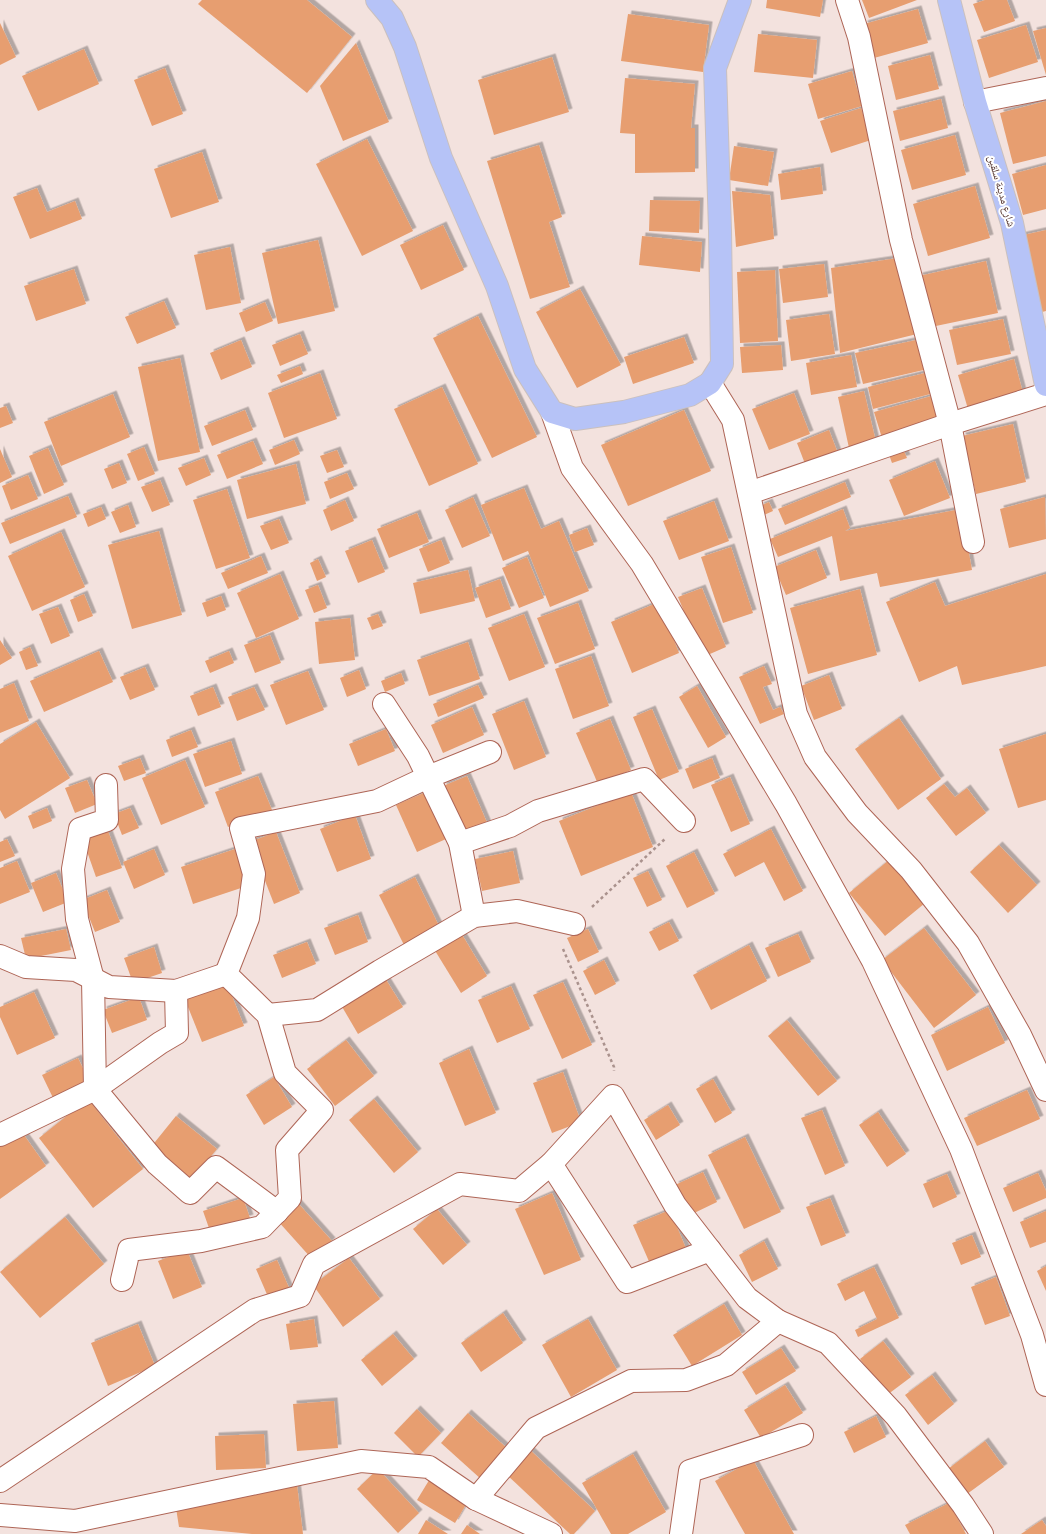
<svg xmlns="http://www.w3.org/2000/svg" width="1046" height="1534" font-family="Helvetica,'Noto Naskh Arabic',sans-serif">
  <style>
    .building { fill: #e79e70; filter: url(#shadow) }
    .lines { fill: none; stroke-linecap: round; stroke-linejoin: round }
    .minor-casing { stroke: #ae6556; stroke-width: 24 }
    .primary-casing { stroke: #cac0be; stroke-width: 24 }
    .path { stroke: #aa928d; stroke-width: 2.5; stroke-dasharray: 3 3; stroke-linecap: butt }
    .minor { stroke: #fff; stroke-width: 22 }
    .primary { stroke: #b6c3f7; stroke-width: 22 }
    .labels { text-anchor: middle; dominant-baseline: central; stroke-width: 4; stroke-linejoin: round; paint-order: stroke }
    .street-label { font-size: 11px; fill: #4f2e28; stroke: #fff }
  </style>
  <defs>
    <filter id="shadow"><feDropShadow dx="3.5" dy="-3.5" stdDeviation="0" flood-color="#0004"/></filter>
  </defs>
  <rect width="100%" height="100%" fill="#f3e2de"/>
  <!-- building -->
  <g class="building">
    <polygon points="202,0 307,0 352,37 307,93 198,4"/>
    <polygon points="767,0 823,0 820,17 766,8"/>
    <polygon points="862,0 917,0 869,18"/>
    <polygon points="985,0 1007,0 1015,21 984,32 973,4"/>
    <polygon points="918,9 928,43 874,58 864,24"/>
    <polygon points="628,14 709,25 703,72 621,61"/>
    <polygon points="0,23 16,57 0,65"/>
    <polygon points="1026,25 1038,62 989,78 977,40"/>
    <polygon points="1046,28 1046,75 1033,31"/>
    <polygon points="758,34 817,40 813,78 754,72"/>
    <polygon points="356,43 389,122 343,141 320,86"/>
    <polygon points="84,49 99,84 38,111 22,76"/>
    <polygon points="930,55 939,89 896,100 888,66"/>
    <polygon points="552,57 569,112 494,135 478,80"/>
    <polygon points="165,68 183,114 152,126 134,80"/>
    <polygon points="852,71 862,106 818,119 808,84"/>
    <polygon points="625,78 695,84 691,128 695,128 695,172 635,173 635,134 620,133"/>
    <polygon points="941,99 948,128 900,141 893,111"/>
    <polygon points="1046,101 1046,156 1013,164 1000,113"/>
    <polygon points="861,108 871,140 831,153 820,121"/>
    <polygon points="955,135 966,175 912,190 901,150"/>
    <polygon points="367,139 413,231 362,256 316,164"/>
    <polygon points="539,145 562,217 549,222 570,287 530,299 487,161"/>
    <polygon points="734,146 774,152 768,186 729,180"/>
    <polygon points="202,152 219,202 171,218 154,169"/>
    <polygon points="1046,165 1046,209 1023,215 1012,174"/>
    <polygon points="820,167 823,194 781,200 778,174"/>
    <polygon points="975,186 990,238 928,256 913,204"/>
    <polygon points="37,188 47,212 75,201 82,219 30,239 13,197"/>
    <polygon points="732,191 770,195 774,239 736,247"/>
    <polygon points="650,200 700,201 699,233 649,231"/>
    <polygon points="443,225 464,270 421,290 400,245"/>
    <polygon points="1046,230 1046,311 1034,314 1019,236"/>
    <polygon points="642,236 702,242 700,272 639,265"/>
    <polygon points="318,240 335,311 278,324 262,253"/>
    <polygon points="230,247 241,303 206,310 194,255"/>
    <polygon points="898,258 921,333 840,353 831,268"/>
    <polygon points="986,261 998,313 931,327 919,276"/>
    <polygon points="824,264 828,297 783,303 779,269"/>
    <polygon points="74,269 86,304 36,321 24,286"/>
    <polygon points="775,270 778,341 740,343 737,272"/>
    <polygon points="580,289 621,365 577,388 536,312"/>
    <polygon points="164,301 176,328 137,344 125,317"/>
    <polygon points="265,302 273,321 246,332 239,313"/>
    <polygon points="829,314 835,354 791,361 786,320"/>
    <polygon points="478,316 537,437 492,458 433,338"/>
    <polygon points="1003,319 1011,354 957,365 949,330"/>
    <polygon points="300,334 308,354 280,366 272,345"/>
    <polygon points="684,337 694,363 633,384 624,357"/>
    <polygon points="921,339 928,369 863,384 855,353"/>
    <polygon points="241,340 252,367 221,380 210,353"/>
    <polygon points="781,345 783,370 742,373 740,347"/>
    <polygon points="851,355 857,387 811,395 806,363"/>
    <polygon points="180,358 200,452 158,461 138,367"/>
    <polygon points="1014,359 1023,393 968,409 958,375"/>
    <polygon points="300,366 303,374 281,383 277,375"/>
    <polygon points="929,372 934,393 873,409 868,387"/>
    <polygon points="320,373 337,419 284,438 268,393"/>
    <polygon points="442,387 478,464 429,486 394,409"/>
    <polygon points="864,391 876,442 849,448 838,397"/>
    <polygon points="794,393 810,434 769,450 752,409"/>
    <polygon points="113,394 130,437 61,466 44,422"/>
    <polygon points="935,395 943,422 882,438 874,412"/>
    <polygon points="6,406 13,423 0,428 0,408"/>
    <polygon points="245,410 253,430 212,446 204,426"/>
    <polygon points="684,410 711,471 628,506 601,445"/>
    <polygon points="1013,424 1026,482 976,494 962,436"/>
    <polygon points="829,430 839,456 807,469 797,443"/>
    <polygon points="294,440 300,454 275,465 269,450"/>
    <polygon points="253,441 263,464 227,479 217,455"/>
    <polygon points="144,447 155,474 138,481 127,454"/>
    <polygon points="902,447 907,458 892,463 888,452"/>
    <polygon points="48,448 64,485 44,494 29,456"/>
    <polygon points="0,449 12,477 0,483"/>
    <polygon points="337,450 344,467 327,473 320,456"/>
    <polygon points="204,458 211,475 186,486 178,468"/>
    <polygon points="935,461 950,498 904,516 889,480"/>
    <polygon points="119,463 127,483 112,489 104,469"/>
    <polygon points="296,464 306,504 247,519 237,480"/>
    <polygon points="347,473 354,489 330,499 324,482"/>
    <polygon points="28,475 38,499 11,510 2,486"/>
    <polygon points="160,480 170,505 152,512 141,487"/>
    <polygon points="845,482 851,497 785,525 778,509"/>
    <polygon points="524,488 541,529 559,521 589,591 550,607 528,551 503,561 481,505"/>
    <polygon points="227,489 250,558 216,569 193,500"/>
    <polygon points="68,496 77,517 10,544 1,523"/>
    <polygon points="473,497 490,536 462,548 445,510"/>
    <polygon points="1045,497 1046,539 1009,548 1000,509"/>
    <polygon points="345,500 354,521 331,531 323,510"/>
    <polygon points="714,501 729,541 679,560 663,521"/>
    <polygon points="769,502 773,511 764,515 760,506"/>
    <polygon points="128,505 136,527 120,533 111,512"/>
    <polygon points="101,507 106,519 88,527 83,514"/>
    <polygon points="843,509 850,528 845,531 961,509 972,570 880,587 877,573 840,581 832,536 778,557 770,539"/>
    <polygon points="417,513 429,542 389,558 377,529"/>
    <polygon points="279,519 289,543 271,550 260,526"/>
    <polygon points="587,528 594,545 575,552 569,535"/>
    <polygon points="159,531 182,615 132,629 108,545"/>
    <polygon points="61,532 85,587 32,611 8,556"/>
    <polygon points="372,540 385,572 358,583 345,551"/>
    <polygon points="441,540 450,563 428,572 419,549"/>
    <polygon points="731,547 753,613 723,623 701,557"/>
    <polygon points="816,550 827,578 786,595 774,567"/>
    <polygon points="261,556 268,573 228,589 221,573"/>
    <polygon points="527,557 544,598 519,608 502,568"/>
    <polygon points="318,559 326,577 317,581 310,563"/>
    <polygon points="468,570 475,601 420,614 413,583"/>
    <polygon points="280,574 299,619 256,638 237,593"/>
    <polygon points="1046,574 1046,666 962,685 957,666 919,682 886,602 935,582 945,606"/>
    <polygon points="500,579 511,609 486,618 475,588"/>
    <polygon points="318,585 327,608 314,613 305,590"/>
    <polygon points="702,588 726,647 703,657 678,597"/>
    <polygon points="860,589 877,655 808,674 790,608"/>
    <polygon points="84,594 93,616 78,622 70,600"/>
    <polygon points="221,596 226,610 207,617 202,603"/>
    <polygon points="659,602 679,653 632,673 611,622"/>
    <polygon points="578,603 595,649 555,664 537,618"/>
    <polygon points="58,607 70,636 51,644 39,614"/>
    <polygon points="378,614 383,626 372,630 367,618"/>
    <polygon points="524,614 545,667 509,681 488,628"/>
    <polygon points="350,618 355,660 319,664 315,622"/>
    <polygon points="270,635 281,663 255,673 244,645"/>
    <polygon points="0,640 12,658 0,665"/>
    <polygon points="468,642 480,679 429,696 417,660"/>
    <polygon points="30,647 38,666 26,670 19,652"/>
    <polygon points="99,651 113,682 44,712 30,681"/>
    <polygon points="229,651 234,663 210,673 205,661"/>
    <polygon points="591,656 609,706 573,719 555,669"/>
    <polygon points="764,666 772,684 763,687 773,710 780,707 784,714 760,724 739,677"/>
    <polygon points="145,667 155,690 130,700 120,677"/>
    <polygon points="359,670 366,689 347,697 340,678"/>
    <polygon points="308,671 324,710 286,725 270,685"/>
    <polygon points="401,673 405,684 385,692 381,681"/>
    <polygon points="829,675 842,709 814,720 801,686"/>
    <polygon points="14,683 29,721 0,733 0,689"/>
    <polygon points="478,685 484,698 438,717 433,704"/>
    <polygon points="697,686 726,737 708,748 679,697"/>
    <polygon points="213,687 221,707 198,716 190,696"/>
    <polygon points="254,687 265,710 237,721 228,697"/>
    <polygon points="524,701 546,757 514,770 492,714"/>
    <polygon points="472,707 484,735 443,753 431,725"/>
    <polygon points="652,709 679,772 659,780 633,717"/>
    <polygon points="899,718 941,779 898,810 855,749"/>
    <polygon points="610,719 631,770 598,784 576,733"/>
    <polygon points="36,722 70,778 5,819 0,810 0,744"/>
    <polygon points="386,729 395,751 358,766 349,744"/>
    <polygon points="191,730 198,747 172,757 166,740"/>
    <polygon points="1046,734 1046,800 1018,808 999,749"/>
    <polygon points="231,741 242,774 205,787 193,754"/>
    <polygon points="140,758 146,773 124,781 118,766"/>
    <polygon points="712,758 720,778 693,789 685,769"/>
    <polygon points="185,760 205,807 161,825 142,778"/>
    <polygon points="258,776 272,810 228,827 215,792"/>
    <polygon points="467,776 488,825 464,835 443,786"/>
    <polygon points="730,777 750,824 731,832 711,785"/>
    <polygon points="87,780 97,804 75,813 65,788"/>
    <polygon points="944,784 955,797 967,788 986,813 956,836 926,798"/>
    <polygon points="426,792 446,839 417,852 396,805"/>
    <polygon points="631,792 653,847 581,876 559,821"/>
    <polygon points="47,808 52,821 33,829 28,816"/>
    <polygon points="130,808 139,828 122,835 114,814"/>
    <polygon points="355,815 371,859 337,872 320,829"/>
    <polygon points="771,829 803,891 784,901 764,862 735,877 723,854"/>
    <polygon points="108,831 122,868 96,877 83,840"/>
    <polygon points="276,832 300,893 274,904 250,842"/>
    <polygon points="7,839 15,856 0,862 0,842"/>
    <polygon points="999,845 1037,885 1008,913 970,872"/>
    <polygon points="154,849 165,875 134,889 123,862"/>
    <polygon points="235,849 247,886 193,904 181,867"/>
    <polygon points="513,851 520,883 482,891 475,859"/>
    <polygon points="694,852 715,894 687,908 666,866"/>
    <polygon points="889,860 925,903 885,936 849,893"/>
    <polygon points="17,861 30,892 0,904 0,868"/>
    <polygon points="648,871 662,900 647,907 633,878"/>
    <polygon points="56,873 68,902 43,912 31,883"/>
    <polygon points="415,877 440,928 404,945 379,895"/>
    <polygon points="107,890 120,922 95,932 82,900"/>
    <polygon points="358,915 368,942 335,955 324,928"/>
    <polygon points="669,922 679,941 659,951 649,932"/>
    <polygon points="924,928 976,995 934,1028 882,960"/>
    <polygon points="66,929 71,950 26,959 21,938"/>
    <polygon points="588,929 599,952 578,962 567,938"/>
    <polygon points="461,933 487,976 461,993 434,949"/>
    <polygon points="798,934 811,962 778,977 765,948"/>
    <polygon points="307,942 316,964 282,978 273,955"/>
    <polygon points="749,945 767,981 711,1010 693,975"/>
    <polygon points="154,947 162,973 133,983 124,958"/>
    <polygon points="604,960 616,984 595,995 583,971"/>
    <polygon points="385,978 403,1007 358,1034 341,1005"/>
    <polygon points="226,981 244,1026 202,1042 184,997"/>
    <polygon points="563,982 592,1045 562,1059 533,995"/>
    <polygon points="511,986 530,1029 497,1043 478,1000"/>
    <polygon points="34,992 55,1038 17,1055 0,1017 0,1007"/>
    <polygon points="139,997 147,1020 112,1033 103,1010"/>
    <polygon points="988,1007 1005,1043 947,1071 931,1035"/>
    <polygon points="787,1020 837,1081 818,1096 768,1036"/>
    <polygon points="346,1040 374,1076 335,1106 307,1069"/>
    <polygon points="469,1049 496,1113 465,1126 439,1063"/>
    <polygon points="78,1058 90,1083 54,1100 42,1075"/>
    <polygon points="563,1072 581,1122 552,1133 533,1083"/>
    <polygon points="274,1077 292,1107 264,1125 246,1095"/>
    <polygon points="713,1079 732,1113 715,1123 696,1089"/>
    <polygon points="1027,1090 1040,1119 977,1146 964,1118"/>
    <polygon points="88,1099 143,1169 93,1208 39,1138"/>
    <polygon points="374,1099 418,1152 394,1173 349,1120"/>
    <polygon points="668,1105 680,1125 656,1140 644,1120"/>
    <polygon points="822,1110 845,1166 825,1175 801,1118"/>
    <polygon points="878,1112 906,1154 887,1167 859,1125"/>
    <polygon points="176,1116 217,1149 191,1180 151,1147"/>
    <polygon points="19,1128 46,1166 0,1199 0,1142"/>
    <polygon points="745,1137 781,1212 744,1229 708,1155"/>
    <polygon points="703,1172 717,1202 690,1215 675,1185"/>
    <polygon points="1038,1173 1046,1191 1046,1198 1013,1212 1003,1188"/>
    <polygon points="947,1174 957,1197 933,1208 923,1184"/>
    <polygon points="552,1193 581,1260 544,1275 515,1209"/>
    <polygon points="243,1198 250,1218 210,1231 203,1211"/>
    <polygon points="830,1198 846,1236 821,1246 806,1207"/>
    <polygon points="297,1202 332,1241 312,1259 277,1220"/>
    <polygon points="437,1209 467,1245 443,1265 413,1229"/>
    <polygon points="670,1210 687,1251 651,1266 633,1225"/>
    <polygon points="1046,1211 1046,1242 1030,1248 1020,1222"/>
    <polygon points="65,1217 104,1264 40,1318 0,1272"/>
    <polygon points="972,1235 981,1257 961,1265 952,1243"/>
    <polygon points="764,1241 778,1269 752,1282 739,1255"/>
    <polygon points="187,1250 202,1287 173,1299 158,1261"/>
    <polygon points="349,1258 380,1299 343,1327 313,1285"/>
    <polygon points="277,1260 290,1290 269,1299 256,1269"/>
    <polygon points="1046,1266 1046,1291 1037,1271"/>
    <polygon points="874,1267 899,1318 858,1337 855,1330 877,1319 864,1291 845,1301 837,1284"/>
    <polygon points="996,1277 1010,1316 985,1325 971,1287"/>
    <polygon points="724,1304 742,1335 692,1366 673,1335"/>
    <polygon points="503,1313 523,1343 481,1372 461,1343"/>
    <polygon points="314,1319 318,1347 290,1350 286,1324"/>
    <polygon points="588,1319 617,1370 571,1397 542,1345"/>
    <polygon points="138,1324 155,1366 108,1386 91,1343"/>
    <polygon points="393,1334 414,1359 382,1386 361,1360"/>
    <polygon points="883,1341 911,1377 887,1395 860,1359"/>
    <polygon points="781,1348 796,1371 756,1395 742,1372"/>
    <polygon points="932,1375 954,1404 928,1425 905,1395"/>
    <polygon points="785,1385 803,1413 761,1438 744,1410"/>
    <polygon points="334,1401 338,1448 297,1451 293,1404"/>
    <polygon points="417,1409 441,1433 418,1457 394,1433"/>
    <polygon points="468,1413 509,1450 482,1480 441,1443"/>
    <polygon points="876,1416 886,1437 854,1453 844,1432"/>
    <polygon points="264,1434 266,1468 216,1470 215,1436"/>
    <polygon points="985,1441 1004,1467 967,1494 948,1469"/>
    <polygon points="529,1449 595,1511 574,1534 570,1534 506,1474"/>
    <polygon points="633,1454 666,1512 628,1534 611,1534 582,1483"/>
    <polygon points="753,1460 794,1534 745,1534 715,1481"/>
    <polygon points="378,1469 419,1513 398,1533 357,1489"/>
    <polygon points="431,1477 468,1501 455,1523 417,1500"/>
    <polygon points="297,1485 303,1534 252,1534 179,1527 176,1508"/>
    <polygon points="949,1503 966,1534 910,1534 905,1525"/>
    <polygon points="426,1520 448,1534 418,1534"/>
    <polygon points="1042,1520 1046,1526 1046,1534 1021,1534"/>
    <polygon points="467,1525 480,1534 461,1534"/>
  </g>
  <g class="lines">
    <defs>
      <g id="minor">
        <polyline points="847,0 859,37 901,240 950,424 973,542"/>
        <polyline points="975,102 1046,88"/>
        <polyline points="710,383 733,420 796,714 815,757 857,813 911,870 968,943 1020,1035 1046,1090"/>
        <polyline points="552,412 572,468 642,564 786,804 873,961 961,1149 1032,1335 1046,1385"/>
        <polyline points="749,493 950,424 1046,394"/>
        <polyline points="384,704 418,756 460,843 474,916"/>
        <polyline points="106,785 107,820 80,829 73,869 77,919 93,979 95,1089 157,1164 190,1193 216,1167 277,1212"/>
        <polyline points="460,843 510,826 538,811 644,779 684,821"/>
        <polyline points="0,956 26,967 76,970 109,987 176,991 226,974"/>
        <polyline points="268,1015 317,1010 380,971 474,916 517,911 574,924"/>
        <polyline points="0,1135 95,1089 160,1043 177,1033 176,991"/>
        <polyline points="551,1164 627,1282 710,1250"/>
        <polyline points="122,1280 129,1250 201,1241 262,1227 290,1198 287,1150 322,1110 285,1073 268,1015 226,974 248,918 254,874 241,828 377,801 428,777 490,752"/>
        <polyline points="0,1481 255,1310 300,1296 314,1264 460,1184 519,1191 551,1164 613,1096 675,1205 747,1298 778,1321 828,1343 896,1416 963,1505 982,1534"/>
        <polyline points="476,1499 536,1428 631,1381 686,1380 726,1365 778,1321"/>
        <polyline points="0,1515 75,1521 361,1461 429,1467 476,1499 551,1534"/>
        <polyline points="681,1534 690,1471 802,1435"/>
      </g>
      <g id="primary">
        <polyline points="377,0 392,18 405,47 441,158 497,286 525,369 552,412 575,419 624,412 690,395 710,383 722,364 720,230 715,68 740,0"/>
        <polyline points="949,0 975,102 1012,223 1046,385"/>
      </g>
    </defs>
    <!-- minor casing -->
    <use href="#minor" class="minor-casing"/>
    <!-- primary casing -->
    <use href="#primary" class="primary-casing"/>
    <!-- path -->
    <g class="path">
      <polyline points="592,907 666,838"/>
      <polyline points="563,949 614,1067 614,1071"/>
    </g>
    <!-- minor -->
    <use href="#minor" class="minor"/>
    <!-- primary -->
    <use href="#primary" class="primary"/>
  </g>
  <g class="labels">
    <!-- street labels -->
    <g class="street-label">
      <text transform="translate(1002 191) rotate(74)">شارع مدينة سلقين</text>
    </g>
  </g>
</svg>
